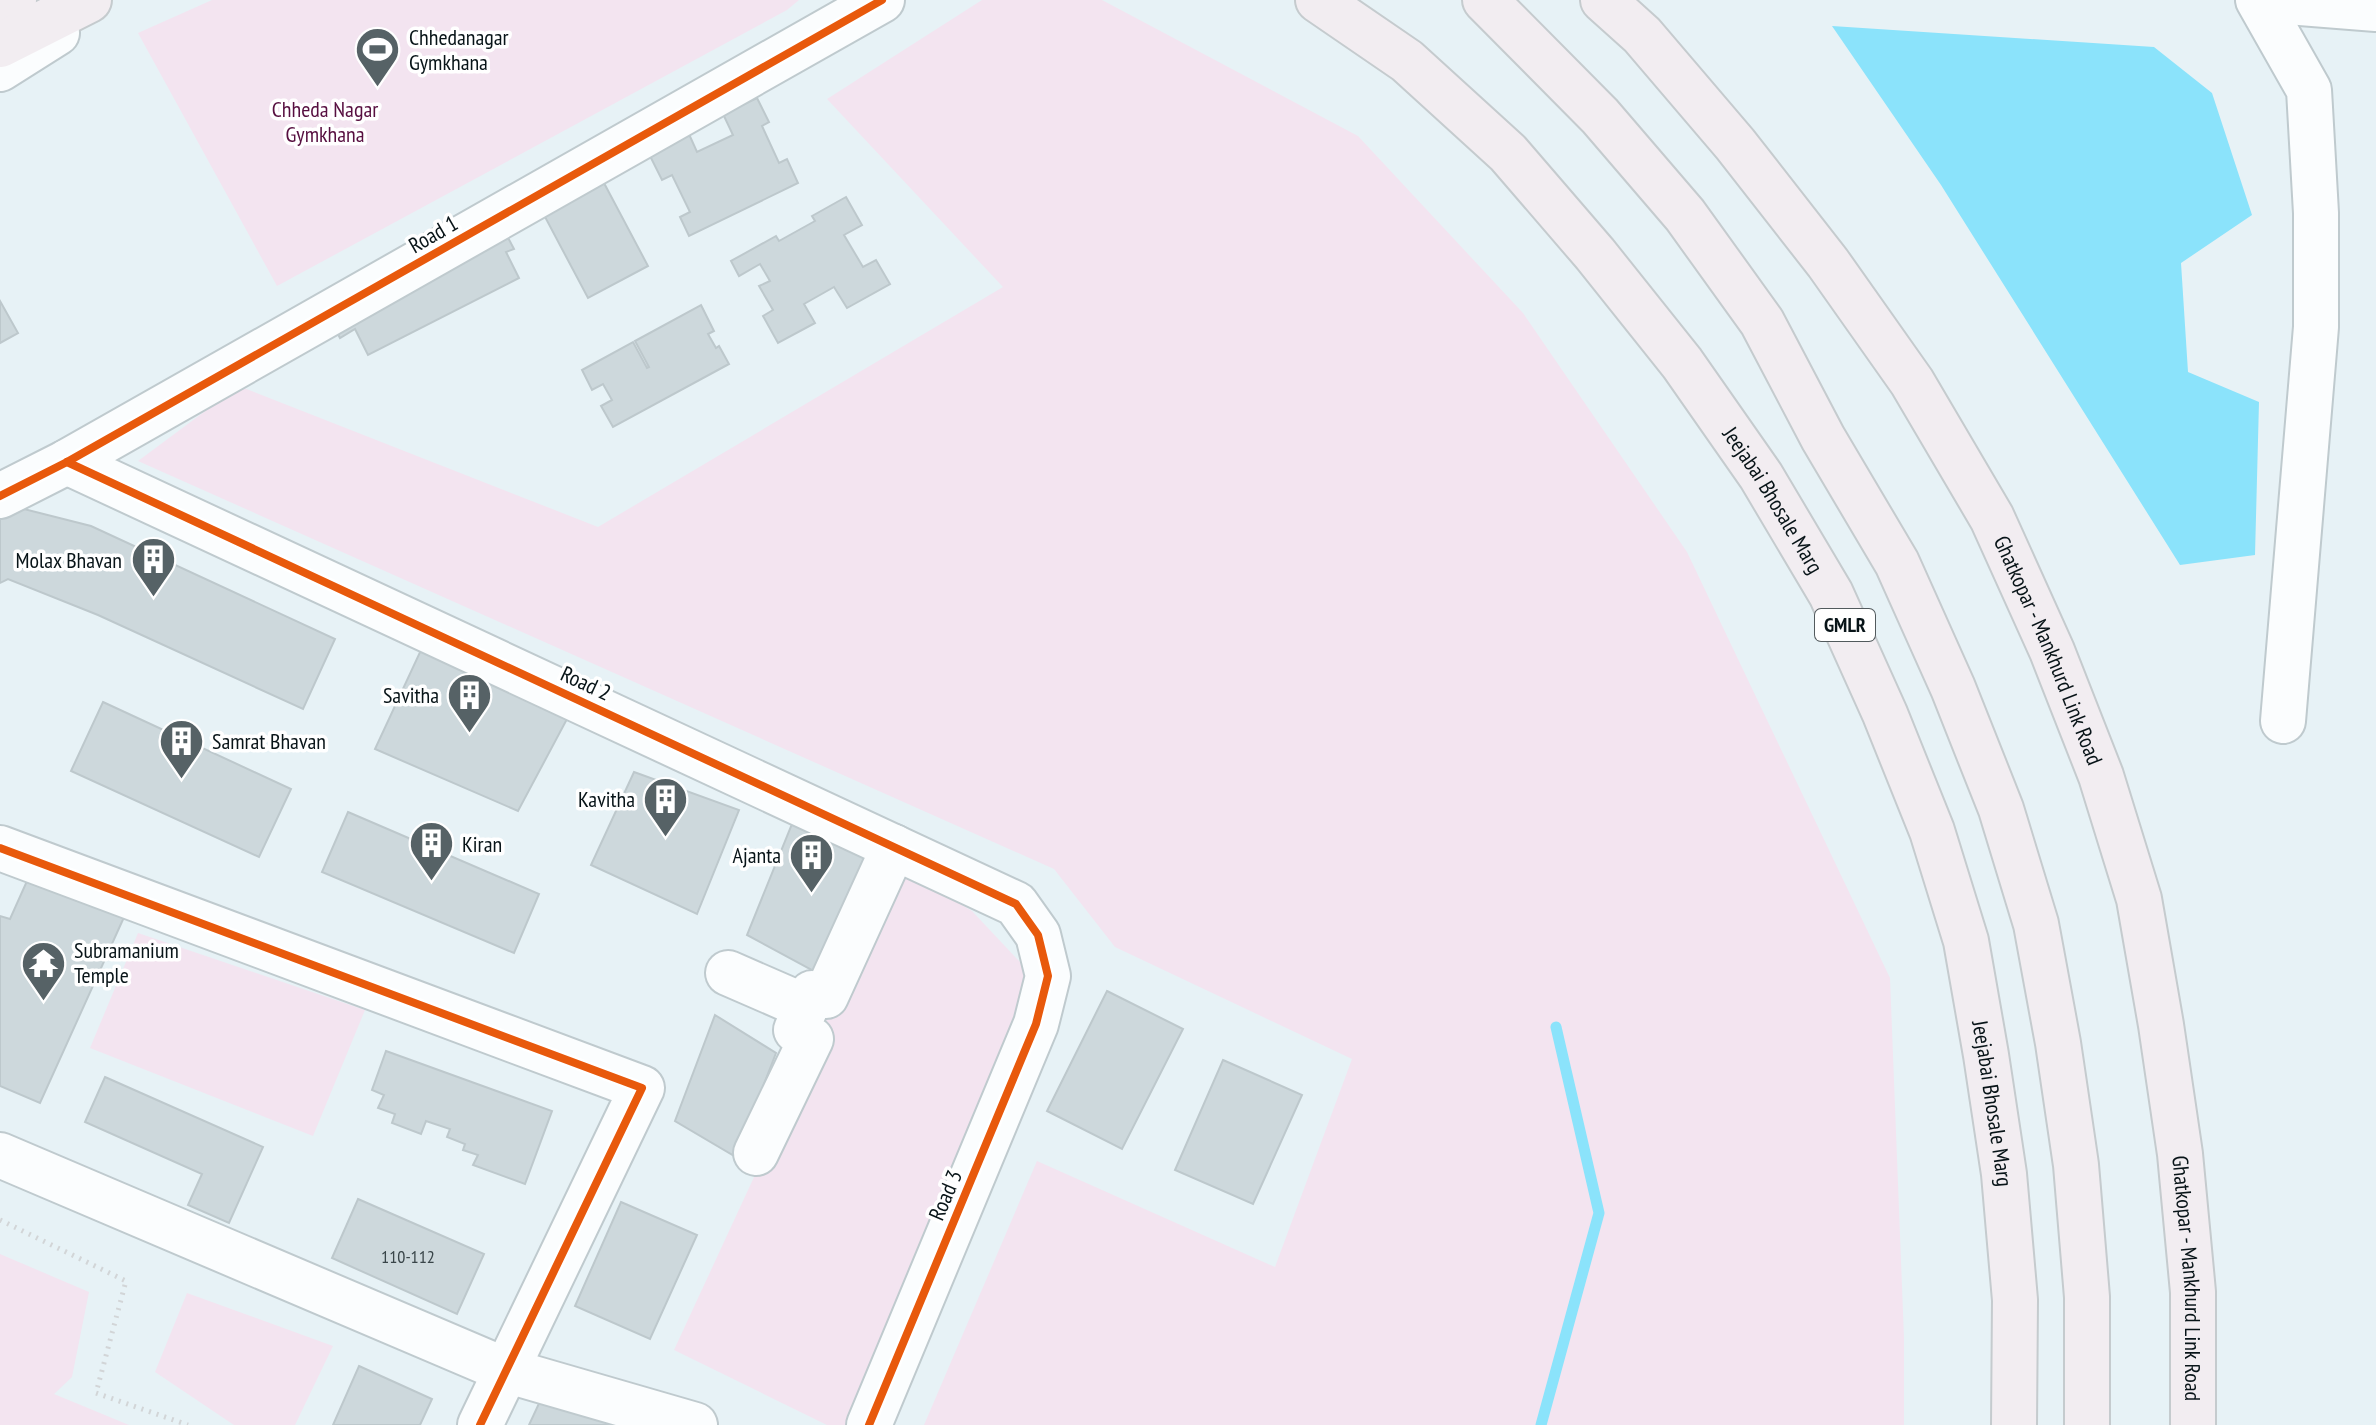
<svg xmlns="http://www.w3.org/2000/svg" width="2376" height="1425" font-family="'PT Sans Narrow',sans-serif">
  <style>
    .green { fill: #f3e4f0 }
    .water { fill: #8be3fb }
    .lines { fill: none; stroke-linecap: round; stroke-linejoin: round }
    .stream { stroke: #8be3fb; stroke-width: 11 }
    .building { fill: #cdd8dc; stroke: #bdc8cc; stroke-width: 2 }
    .minor-casing { stroke: #bfcace; stroke-width: 48 }
    .highway-casing { stroke: #c5cbce; stroke-width: 48 }
    .path { stroke: #d2d5d7; stroke-width: 5; stroke-dasharray: 2 6; stroke-linecap: butt }
    .minor { stroke: #fbfdfe; stroke-width: 44 }
    .highway { stroke: #f2edf1; stroke-width: 44 }
    .cycleway-casing { stroke: #fff; stroke-width: 13 }
    .cycleway { stroke: #e8590c; stroke-width: 8 }
    .labels { text-anchor: middle; dominant-baseline: central; stroke-width: 7; stroke-linejoin: round; paint-order: stroke }
    .number-label { font-size: 18px; fill: #394549 }
    .shield { fill: #fff; stroke: #525a5d; stroke-width: 2 }
    .shield-label { font-size: 20px; font-weight: bold; fill: #081418 }
    .poi-label { font-size: 22px; fill: #081418; stroke: #fff; text-anchor: start }
    .park-label { font-size: 22px; fill: #570f40; stroke: #fff }
    .street-label { font-size: 22px; fill: #081418; stroke: #fff }
  </style>
  <rect width="100%" height="100%" fill="#e7f2f6"/>
  <!-- green -->
  <g class="green">
    <polygon points="212,0 799,0 787,10 277,286 138,33"/>
    <polygon points="982,0 1102,0 1358,136 1523,313 1687,552 1890,978 1904,1338 1904,1425 924,1425 1037,1161 1275,1267 1352,1059 1115,947 1054,869 138,461 239,386 598,527 1003,287 827,99"/>
    <polygon points="898,866 972,911 1035,978 849,1425 827,1425 674,1350"/>
    <polygon points="138,933 365,1010 313,1136 90,1048"/>
    <polygon points="0,1254 89,1292 72,1377 54,1394 129,1425 0,1425"/>
    <polygon points="187,1293 333,1346 295,1425 234,1425 155,1372"/>
  </g>
  <!-- water -->
  <polygon class="water" points="1832,26 2154,47 2212,93 2252,215 2181,263 2188,372 2259,402 2255,555 2180,565 1941,185"/>
  <g class="lines">
    <!-- stream -->
    <polyline class="stream" points="1541,1425 1599,1213 1556,1027"/>
  </g>
  <!-- building -->
  <g class="building">
    <polygon points="757,98 769,122 762,126 779,163 787,159 798,183 689,236 680,217 690,212 672,175 662,180 649,154 689,134 697,152 733,135 723,114"/>
    <polygon points="604,183 648,266 588,298 544,215"/>
    <polygon points="846,197 862,225 844,235 863,267 876,260 890,284 847,308 834,287 804,304 815,323 778,343 763,316 773,310 759,286 770,281 760,264 739,276 731,261 776,236 779,241 815,221 812,216"/>
    <polygon points="504,230 514,249 506,252 519,278 368,355 355,329 340,338 330,319"/>
    <polygon points="0,301 18,333 0,343"/>
    <polygon points="701,305 714,331 708,334 716,348 719,346 729,364 613,427 601,406 612,400 603,384 592,390 582,370 633,342 647,368 649,367 635,341"/>
    <polygon points="16,507 91,526 335,639 303,709 98,615 8,579 0,583 0,515"/>
    <polygon points="421,650 567,719 518,811 375,749"/>
    <polygon points="103,702 291,789 259,857 71,771"/>
    <polygon points="634,772 739,810 697,914 591,865"/>
    <polygon points="348,812 539,894 514,953 322,872"/>
    <polygon points="796,814 882,854 819,974 747,935"/>
    <polygon points="27,881 125,915 40,1103 0,1086 0,916 10,919"/>
    <polygon points="1107,991 1183,1029 1122,1149 1047,1111"/>
    <polygon points="715,1015 776,1053 736,1157 675,1121"/>
    <polygon points="386,1051 552,1111 525,1184 473,1165 478,1155 463,1150 465,1144 447,1137 450,1129 426,1121 421,1134 392,1123 395,1114 378,1108 384,1095 372,1090"/>
    <polygon points="1223,1060 1302,1095 1253,1204 1175,1170"/>
    <polygon points="105,1077 263,1147 229,1223 188,1205 202,1174 85,1122"/>
    <polygon points="358,1199 484,1254 457,1314 332,1258"/>
    <polygon points="621,1202 697,1235 650,1339 575,1306"/>
    <polygon points="359,1366 432,1399 420,1425 333,1425"/>
    <polygon points="548,1384 614,1415 609,1425 529,1425"/>
  </g>
  <g class="lines">
    <defs>
      <g id="minor">
        <polyline points="2258,0 2309,90 2316,213 2316,327 2283,721"/>
        <polyline points="2260,0 2376,9"/>
        <polyline points="0,69 57,33"/>
        <polyline points="67,462 1016,904 1038,935 1048,976 1036,1024 869,1425"/>
        <polyline points="0,496 67,462 882,0"/>
        <polyline points="0,848 642,1088 480,1425"/>
        <polyline points="728,973 806,1007"/>
        <polyline points="756,1153 811,1039 796,1030 812,993 826,996 894,847"/>
        <polyline points="0,1155 505,1370 695,1425"/>
      </g>
      <g id="highway">
        <path id="s1" d="M1318,0l89,61 101,92 87,101 87,109 79,113 70,118 54,120 47,117 34,110 20,114 18,119 11,126 -1,125"/>
        <polyline points="1485,0 1600,116 1685,215 1762,322 1823,438 1897,563 1953,688 2001,809 2036,924 2058,1043 2076,1165 2087,1297 2087,1425"/>
        <path id="s2" d="M1603,0l39,35 93,109 93,119 84,119 80,136 60,133 49,125 38,123 22,126 19,129 13,138v133"/>
        <polyline points="0,8 14,0"/>
        <polyline points="0,45 89,0"/>
      </g>
    </defs>
    <!-- minor casing -->
    <use href="#minor" class="minor-casing"/>
    <!-- highway casing -->
    <use href="#highway" class="highway-casing"/>
    <!-- path -->
    <polyline class="path" points="0,1220 126,1281 96,1393 188,1425"/>
    <!-- minor -->
    <use href="#minor" class="minor"/>
    <!-- highway -->
    <use href="#highway" class="highway"/>
    <defs>
      <g id="cycleway">
        <polyline points="67,462 1016,904 1038,935 1048,976 1036,1024 869,1425"/>
        <polyline points="0,496 67,462 882,0"/>
        <polyline points="0,848 642,1088 480,1425"/>
      </g>
    </defs>
    <!-- cycleway casing -->
    <use href="#cycleway" class="cycleway-casing"/>
    <!-- cycleway -->
    <use href="#cycleway" class="cycleway"/>
  </g>
  <!-- icons -->
  <defs>
    <symbol id="stadium-pin" viewBox="-11 -11 22 30"><path d="M0 17L-7.5 6A9.5 9.5 0 1 1 7.5 6Z" fill="#566266" stroke="#fff"/><path d="M0-5a6.5 5 0 1 0 0 10a6.5 5 0 1 0 0-10ZM-3.5-1.8h7v3.6h-7Z" fill="#fff"/></symbol>
    <symbol id="building-pin" viewBox="-11 -11 22 30"><path d="M0 17L-7.5 6A9.5 9.5 0 1 1 7.5 6Z" fill="#566266" stroke="#fff"/><path d="M-4-6H4V6H1V3H-1V6H-4ZM-2.5-4.3h1.7v1.8h-1.7ZM.8-4.3h1.7v1.8H.8ZM-2.5-1h1.7V.8h-1.7ZM.8-1h1.7V.8H.8Z" fill="#fff"/></symbol>
    <symbol id="temple-pin" viewBox="-11 -11 22 30"><path d="M0 17L-7.5 6A9.5 9.5 0 1 1 7.5 6Z" fill="#566266" stroke="#fff"/><path d="M0-6L5-2H3V0L6.5 2.5H4V6H1.5V3h-3V6H-4V2.5H-6.5L-3 0V-2H-5Z" fill="#fff"/></symbol>
  </defs>
  <g fill-rule="evenodd">
    <use href="#stadium-pin" x="352" y="24" width="51" height="69"/>
    <use href="#building-pin" x="128" y="534" width="51" height="69"/>
    <use href="#building-pin" x="444" y="670" width="51" height="69"/>
    <use href="#building-pin" x="156" y="716" width="51" height="69"/>
    <use href="#building-pin" x="640" y="774" width="51" height="69"/>
    <use href="#building-pin" x="406" y="818" width="51" height="69"/>
    <use href="#building-pin" x="786" y="830" width="51" height="69"/>
    <use href="#temple-pin" x="18" y="938" width="51" height="69"/>
  </g>
  <g class="labels">
    <!-- number labels -->
    <g class="number-label">
      <text x="408" y="1256">110-112</text>
    </g>
    <!-- shield labels -->
    <rect class="shield" x="1815" y="609" width="60" height="32" rx="6"/>
    <g class="shield-label">
      <text x="1845" y="625">GMLR</text>
    </g>
    <!-- poi labels -->
    <g class="poi-label">
      <text x="409" y="37">Chhedanagar<tspan x="409" dy="25">Gymkhana</tspan></text>
      <text x="122" y="560" text-anchor="end">Molax Bhavan</text>
      <text x="439" y="695" text-anchor="end">Savitha</text>
      <text x="212" y="741">Samrat Bhavan</text>
      <text x="635" y="799" text-anchor="end">Kavitha</text>
      <text x="462" y="844">Kiran</text>
      <text x="781" y="855" text-anchor="end">Ajanta</text>
      <text x="74" y="950">Subramanium<tspan x="74" dy="25">Temple</tspan></text>
    </g>
    <!-- park labels -->
    <g class="park-label">
      <text x="325" y="109">Chheda Nagar<tspan x="325" dy="25">Gymkhana</tspan></text>
    </g>
    <!-- street labels -->
    <g class="street-label">
      <text transform="translate(433 234) rotate(-30)">Road 1</text>
      <text stroke="none"><textPath href="#s1" startOffset="682">Jeejabai Bhosale Marg</textPath></text>
      <text stroke="none"><textPath href="#s2" startOffset="794">Ghatkopar - Mankhurd Link Road</textPath></text>
      <text transform="translate(586 683) rotate(25)">Road 2</text>
      <text stroke="none"><textPath href="#s1" startOffset="1330">Jeejabai Bhosale Marg</textPath></text>
      <text transform="translate(945 1195) rotate(-67)">Road 3</text>
      <text stroke="none"><textPath href="#s2" startOffset="1442">Ghatkopar - Mankhurd Link Road</textPath></text>
    </g>
  </g>
</svg>
